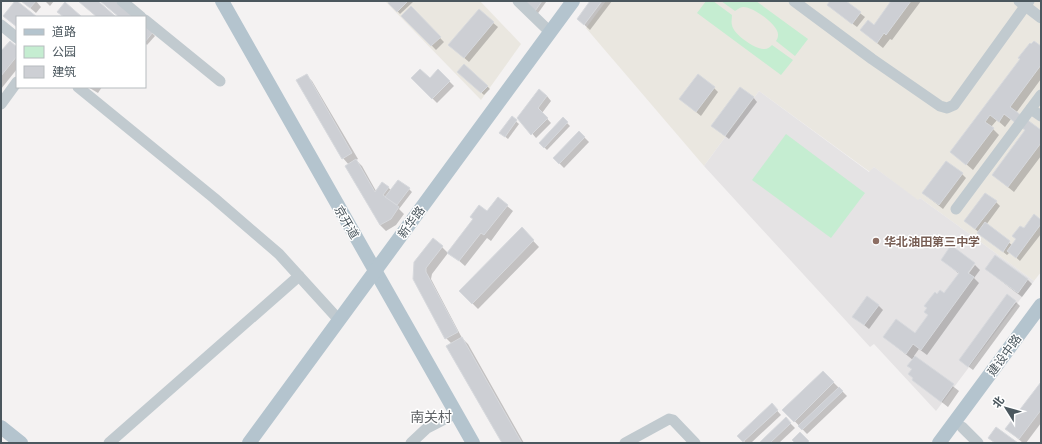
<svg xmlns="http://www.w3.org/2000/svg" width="1042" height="444" font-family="'PT Sans','Noto Sans SC',sans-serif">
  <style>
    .commercial { fill: #eae7e0 }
    .education { fill: #e5e3e4 }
    .green { fill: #c5edd1 }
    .shadow { fill: #0003 }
    .building { fill: #cdcfd4; stroke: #d7d9dd }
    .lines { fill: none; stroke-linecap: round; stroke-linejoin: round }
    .minor { stroke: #c1cacf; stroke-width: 11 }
    .major { stroke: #b4c4ce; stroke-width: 14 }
    .education-dot { fill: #8d6e63; stroke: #fff; stroke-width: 1.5 }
    .labels { text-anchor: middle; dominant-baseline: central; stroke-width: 3; stroke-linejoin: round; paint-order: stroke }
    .street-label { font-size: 12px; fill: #4b575e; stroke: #fff }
    .education-label { font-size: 12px; font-weight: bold; fill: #785e54; stroke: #fff; text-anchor: start }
    .quarter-label { font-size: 14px; fill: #5f6366; stroke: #fff }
  </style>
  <rect width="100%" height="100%" fill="#f4f2f2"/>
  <!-- commercial -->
  <g class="commercial">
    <polygon points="385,1 480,1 521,44 481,100"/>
    <polygon points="606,1 1041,1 1041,272 1034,281 920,198 918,201 874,167 870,172 759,91 704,166 586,28"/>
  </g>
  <!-- education -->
  <polygon class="education" points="759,91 869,172 874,167 918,200 920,198 1034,281 936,411 874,344 870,347 704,166"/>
  <!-- green -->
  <g class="green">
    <path d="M706,1h7l19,14c0,3 -1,7 0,10 1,9 24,25 32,24 4,0 6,-2 8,-4l21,15 -12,15 -84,-62z"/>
    <path d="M721,1h35l52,38 -13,17 -19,-15c1,-2 2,-3 2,-6 1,-10 -26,-29 -35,-28 -3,0 -6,3 -8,4z"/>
    <polygon points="786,134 865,193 831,238 752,180"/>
  </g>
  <!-- shadow -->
  <g class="shadow">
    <polygon points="22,1 36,1 41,7 36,13"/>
    <polygon points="45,1 54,1 50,6"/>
    <polygon points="79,1 96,1 115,17 97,17"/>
    <polygon points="392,1 414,1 400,14 390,3"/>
    <polygon points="522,1 545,1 546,2 536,16"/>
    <polygon points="592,1 612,1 590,30 578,19"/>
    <polygon points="832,1 844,1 865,17 857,27 833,9"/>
    <polygon points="892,1 921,1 892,40 890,39 883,48 861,30 874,26"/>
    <polygon points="411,8 444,42 436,50 403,16"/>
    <polygon points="479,11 498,27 469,62 454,49"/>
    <polygon points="145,26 155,36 147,45 145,43"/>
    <polygon points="1041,47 1041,79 1016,113 1041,132 1041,156 1014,192 993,175 1026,131 1011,119 1005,127 997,120 991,127 999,135 973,170 952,152"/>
    <polygon points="17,48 17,69 1,89 1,53"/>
    <polygon points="438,70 454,86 437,103 412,78 430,79"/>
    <polygon points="461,74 487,86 490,89 484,95"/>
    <polygon points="306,75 312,81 358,159 356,160 362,166 376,191 383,183 391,190 409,189 412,192 399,209 404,214 396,225 386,231 380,225 349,165 343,158 298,80"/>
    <polygon points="88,87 102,87 98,93"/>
    <polygon points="714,88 718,92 701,116 680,99"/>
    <polygon points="547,96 551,101 542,113 551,123 536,138 519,118"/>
    <polygon points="753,97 757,102 729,139 712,126"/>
    <polygon points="512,118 519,124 508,139 503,135"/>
    <polygon points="563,119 570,126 547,150 540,143"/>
    <polygon points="579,132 589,142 564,168 554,158"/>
    <polygon points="962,174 966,178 943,209 923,193"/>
    <polygon points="996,202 1000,206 986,225 1012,245 1024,230 1041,221 1041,234 1020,261 1010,252 1007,255 965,221"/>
    <polygon points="507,206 513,211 491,241 487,238 465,266 449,252 487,212"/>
    <polygon points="522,229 539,247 478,309 460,291"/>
    <polygon points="442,247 448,253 432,274 431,279 462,338 468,344 524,443 503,443 452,344 446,338 414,278"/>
    <polygon points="942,259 966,277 975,265 980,270 974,278 979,283 927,355 919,349 914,356 959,391 948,407 913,380 912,370 909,366 913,360 884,337 915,335 929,316 937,295 945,294 959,274"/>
    <polygon points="986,269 1027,279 1032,284 1022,297"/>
    <polygon points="1016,302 1020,306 973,370 965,364"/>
    <polygon points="878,305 883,310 869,329 853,316"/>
    <polygon points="823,372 847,396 807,434 784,410"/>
    <polygon points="1041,383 1041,423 1026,443 1023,443 1007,429"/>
    <polygon points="772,405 781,415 751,443 746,443 739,436"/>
    <polygon points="786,419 795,428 779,443 760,443"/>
  </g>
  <!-- building -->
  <g class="building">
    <polygon points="15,1 17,1 37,17 17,17 17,27 3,16"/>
    <polygon points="21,1 36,1 30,8"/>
    <polygon points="78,1 98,1 115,16 97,17"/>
    <polygon points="100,1 120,1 135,14 132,17 119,17"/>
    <polygon points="391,1 408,1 397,12 388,3"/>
    <polygon points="523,1 542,1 533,14"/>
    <polygon points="590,1 602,1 584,25 577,19"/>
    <polygon points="830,1 846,1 861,12 852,24 827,5"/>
    <polygon points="891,1 911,1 886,35 884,33 877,43 860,30 868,20 874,25"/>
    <polygon points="65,2 82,17 64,17 57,12"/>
    <polygon points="411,6 441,37 431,46 401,16"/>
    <polygon points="479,9 494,22 464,58 448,45"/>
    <polygon points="145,25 153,32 145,42"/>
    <polygon points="10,41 17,47 17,56 1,76 1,51"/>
    <polygon points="1034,41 1041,46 1041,65 1010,107 1041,130 1041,143 1008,187 992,175 1025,130 1004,114 999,122 990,115 985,122 994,128 966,165 950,152 1020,59 1018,58 1030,43 1031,44"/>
    <polygon points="464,64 488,86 481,93 457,72"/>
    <polygon points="420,69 430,78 438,69 450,81 432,99 411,78"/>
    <polygon points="307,74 352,153 342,159 296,80"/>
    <polygon points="698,74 715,87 696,112 679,99"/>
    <polygon points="740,87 754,97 725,136 711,126"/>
    <polygon points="539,89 547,96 538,108 548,118 531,135 517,118"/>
    <polygon points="512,116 517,120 505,137 499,133"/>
    <polygon points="563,117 568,122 544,148 539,143"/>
    <polygon points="579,131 585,137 559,164 553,158"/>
    <polygon points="356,159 375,192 382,182 389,187 383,195 399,207 391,219 380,225 345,166"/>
    <polygon points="946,161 963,173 939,205 922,193"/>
    <polygon points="398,180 410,188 397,205 385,197"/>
    <polygon points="985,193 997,201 975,229 964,221"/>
    <polygon points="498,197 508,205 484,235 481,233 459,261 447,253 473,219 470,217 479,205 487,211"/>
    <polygon points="1034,214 1041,220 1041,224 1016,258 1007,251 1016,239 1012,236 1020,226 1024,228"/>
    <polygon points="985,222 1010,241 1003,252 977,233"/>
    <polygon points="522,227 534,240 472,304 459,291"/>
    <polygon points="433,238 443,246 426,268 426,272 458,332 445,339 413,279 414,262"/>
    <polygon points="951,245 975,263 968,273 974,277 921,350 913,344 906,354 883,337 896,319 915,333 928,315 924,312 927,308 924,306 935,292 937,294 940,290 944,293 959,273 941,260"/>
    <polygon points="995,255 1028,279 1018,293 985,269"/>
    <polygon points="1007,294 1016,301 968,367 959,360"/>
    <polygon points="867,296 879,305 864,325 852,317"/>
    <polygon points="462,337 522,443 502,443 446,346"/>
    <polygon points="915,356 954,384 941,402 912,380 913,378 908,374 912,369 907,366"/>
    <polygon points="823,371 834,382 794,422 782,410"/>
    <polygon points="1041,382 1041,410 1019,439 1005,429"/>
    <polygon points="839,387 843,391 802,430 798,426"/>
    <polygon points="772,403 778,410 743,442 737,436"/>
    <polygon points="786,417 791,423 770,443 759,443"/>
    <polygon points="996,427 1018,443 995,443 988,438"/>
    <polygon points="800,432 809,441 807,443 795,443 792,440"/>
  </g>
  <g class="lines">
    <!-- minor -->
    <g class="minor">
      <polyline points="122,1 141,17"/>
      <polyline points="518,1 550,32"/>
      <polyline points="794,1 872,59 940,106 947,108 954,105 1029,1"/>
      <polyline points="1019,1 1041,18"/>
      <polyline points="145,20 220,81"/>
      <polyline points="1,25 17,38"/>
      <polyline points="78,87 214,198 279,254 339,320"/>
      <polyline points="1,104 17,82"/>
      <polyline points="1031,109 1041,116"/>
      <polyline points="956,209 1041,95"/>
      <polyline points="962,427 978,443"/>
      <polyline points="109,443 299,276"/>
      <polyline points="411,443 427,428 456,413"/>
      <polyline points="625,443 669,419 673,420 695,443"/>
    </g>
    <!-- major -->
    <g class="major">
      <polyline points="222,1 473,443"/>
      <polyline points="1,427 21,443"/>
      <polyline points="249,443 573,1"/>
      <polyline points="939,443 1041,305"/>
    </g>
  </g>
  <!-- markers -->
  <circle class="education-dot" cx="876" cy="241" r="4"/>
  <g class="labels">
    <!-- street labels -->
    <g class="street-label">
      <text transform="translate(347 222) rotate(60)">京开道</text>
      <text transform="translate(411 222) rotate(-54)">新华路</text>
      <text transform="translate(1004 355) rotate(-54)">建设中路</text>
    </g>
    <!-- education labels -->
    <g class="education-label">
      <text x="884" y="241">华北油田第三中学</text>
    </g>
    <!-- quarter labels -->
    <g class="quarter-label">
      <text x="431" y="417">南关村</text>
    </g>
  </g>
  <!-- border -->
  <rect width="1042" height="444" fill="none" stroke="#4b575e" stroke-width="4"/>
  <!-- legend -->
  <rect x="16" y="16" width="130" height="72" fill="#ffffff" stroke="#b7bcbf"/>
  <rect x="24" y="29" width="20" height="6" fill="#b4c4ce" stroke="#b7bcbf"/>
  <text x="52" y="36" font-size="12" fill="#4b575e">道路</text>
  <rect x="24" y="46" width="20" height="12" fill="#c5edd1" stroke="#b7bcbf"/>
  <text x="52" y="56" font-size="12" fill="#4b575e">公园</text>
  <rect x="24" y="66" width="20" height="12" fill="#cdcfd4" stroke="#b7bcbf"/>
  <text x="52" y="76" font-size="12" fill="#4b575e">建筑</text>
  <!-- north arrow -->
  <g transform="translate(1006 408) rotate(307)" stroke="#ffffff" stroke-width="3" paint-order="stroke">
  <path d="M0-3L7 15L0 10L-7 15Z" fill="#4b575e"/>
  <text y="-6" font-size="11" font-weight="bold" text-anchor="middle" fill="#4b575e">北</text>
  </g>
</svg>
